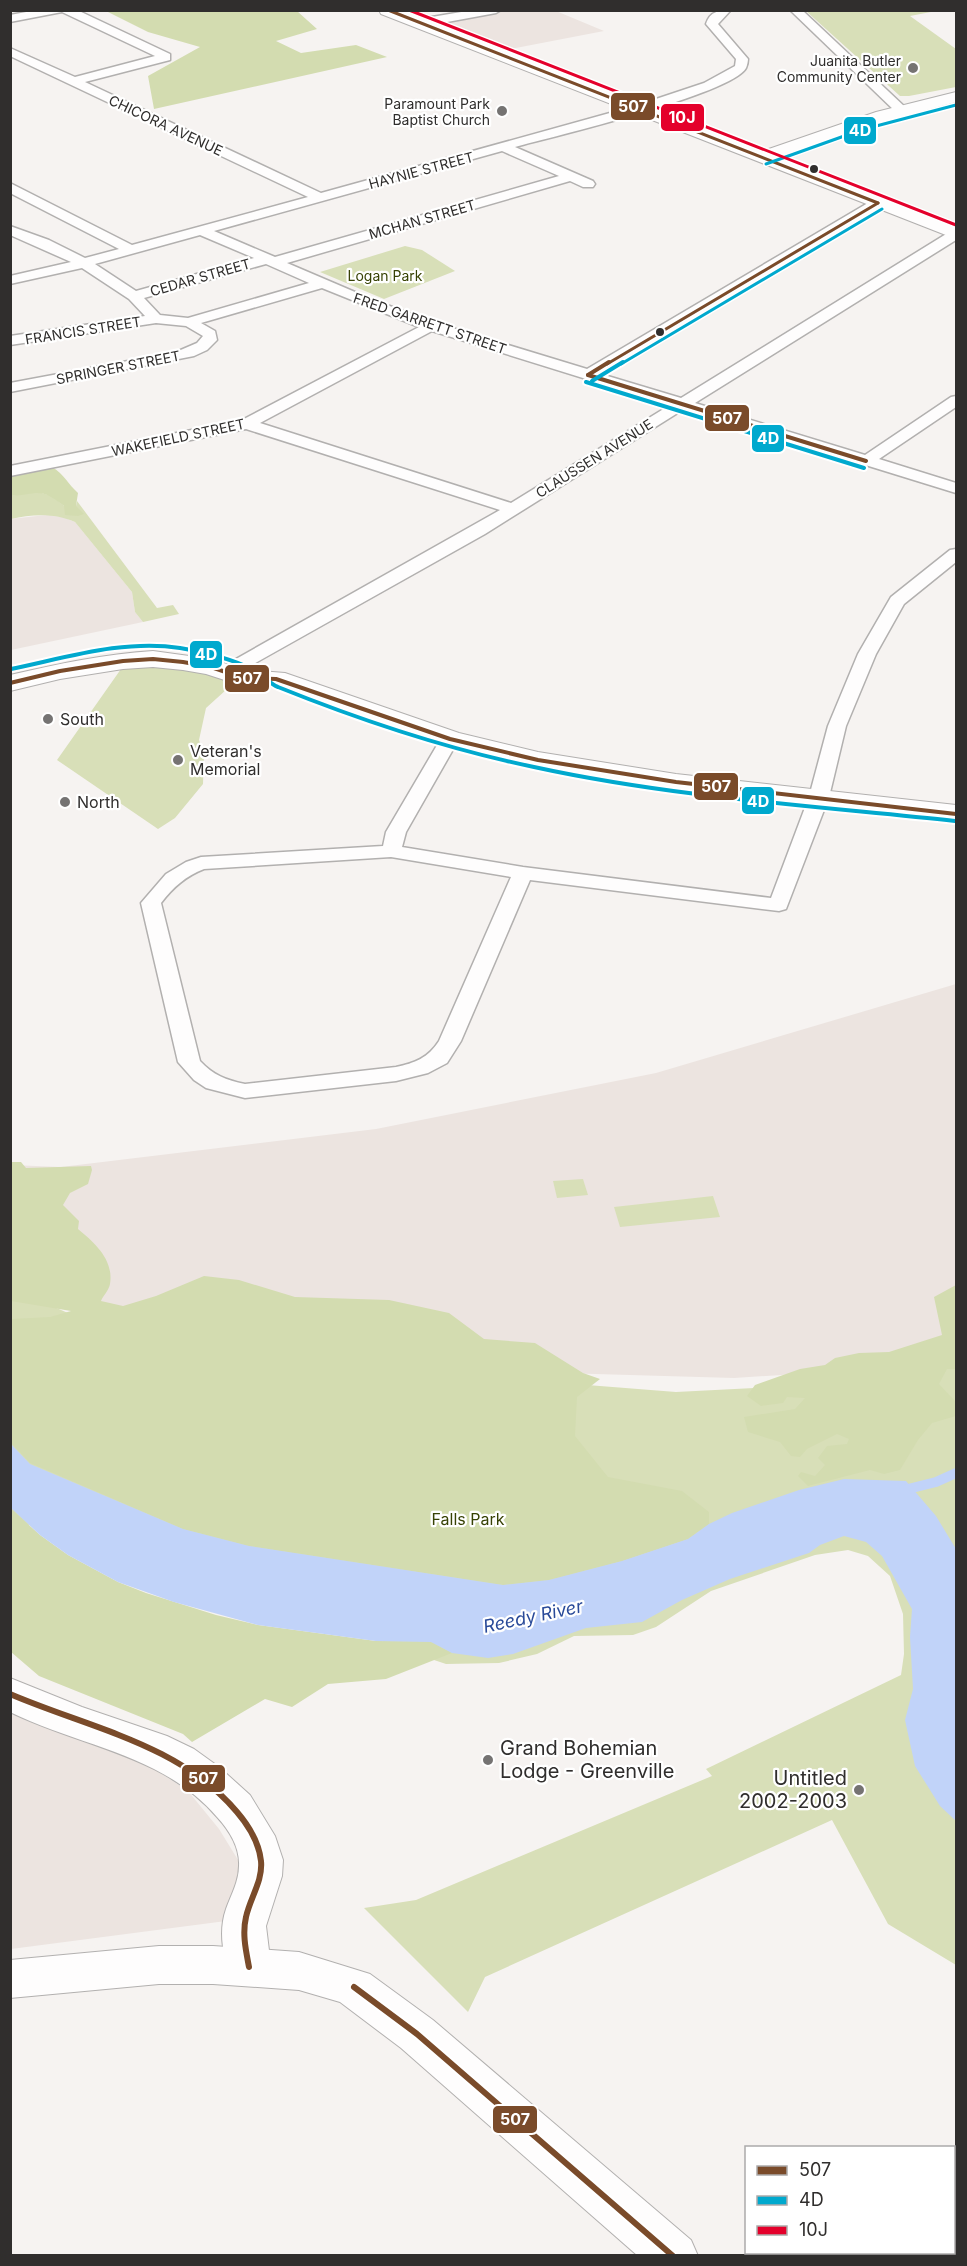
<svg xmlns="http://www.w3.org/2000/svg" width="967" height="2266" font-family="Inter,sans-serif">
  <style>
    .built { fill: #ece4e0 }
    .green { fill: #d8dfb8 }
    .forest { fill: #d3dcb0 }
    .water { fill: #c1d3f9 }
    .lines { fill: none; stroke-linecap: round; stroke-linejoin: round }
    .stream { stroke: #c1d3f9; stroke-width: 10 }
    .street-casing { stroke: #b2b0af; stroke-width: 3 }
    .secondary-casing { stroke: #b2b0af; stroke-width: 2 }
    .primary-casing { stroke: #b2b0af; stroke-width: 2 }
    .street { fill: #fefdfd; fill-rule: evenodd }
    .secondary { fill: #fefdfd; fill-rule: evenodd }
    .primary { fill: #fefdfd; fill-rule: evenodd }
    .bus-1-far2-casing { stroke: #fff; stroke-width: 6 }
    .bus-1-far1-casing { stroke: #fff; stroke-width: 8 }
    .bus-1-casing { stroke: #fff; stroke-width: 10 }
    .bus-2-far1-casing { stroke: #fff; stroke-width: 6 }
    .bus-2-casing { stroke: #fff; stroke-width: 8 }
    .bus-3-casing { stroke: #fff; stroke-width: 6 }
    .bus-1-far2 { stroke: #7a4b2a; stroke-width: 3 }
    .bus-1-far1 { stroke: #7a4b2a; stroke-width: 4 }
    .bus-1 { stroke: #7a4b2a; stroke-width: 6 }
    .bus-2-far1 { stroke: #00a9ce; stroke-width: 3 }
    .bus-2 { stroke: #00a9ce; stroke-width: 4 }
    .bus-3 { stroke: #e4002b; stroke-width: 3 }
    .poi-dot { fill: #757372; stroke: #fff; stroke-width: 2 }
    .bus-dot { fill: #302e2d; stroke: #fff; stroke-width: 2 }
    .labels { text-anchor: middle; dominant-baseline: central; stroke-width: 4.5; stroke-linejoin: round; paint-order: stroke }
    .far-poi-label { font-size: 14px; fill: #302e2d; stroke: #fff; text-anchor: end }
    .far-street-label { font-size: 14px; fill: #302e2d; stroke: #fff }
    .far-park-label { font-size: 14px; fill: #374204; stroke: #fff }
    .poi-label { font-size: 16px; fill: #302e2d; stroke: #fff; text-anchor: start }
    .park-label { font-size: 16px; fill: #374204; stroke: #fff }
    .water-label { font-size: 18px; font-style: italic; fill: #294a99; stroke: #fff }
    .near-poi-label { font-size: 20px; fill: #302e2d; stroke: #fff; text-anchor: start }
    .line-badge { stroke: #fff; stroke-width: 2 }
    .badge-label { font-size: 16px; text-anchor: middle; font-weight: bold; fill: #fff }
  </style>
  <rect width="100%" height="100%" fill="#f6f3f1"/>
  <!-- built -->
  <g class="built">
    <polygon points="497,11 556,11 604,31 505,50 428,21"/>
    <polygon points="46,515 63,517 75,522 132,592 135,612 143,622 11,650 10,519"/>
    <polygon points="956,984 956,1346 860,1370 734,1378 348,1367 193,1334 14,1271 11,1165 61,1167 376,1129 656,1073"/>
    <polygon points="10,1704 145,1763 188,1791 219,1829 243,1868 226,1921 11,1949"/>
  </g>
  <!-- green -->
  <g class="green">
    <polygon points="806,11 936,11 910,16 956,49 956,87 909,96 900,96"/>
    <polygon points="405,246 422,250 455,271 384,299 320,272"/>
    <path d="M35,491l17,5 12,10h12l1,-5 80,107 16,-3 6,9 -36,8 -8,-10 -3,-20 -57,-70c-20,-9 -43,-8 -64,-3v-23z"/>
    <polygon points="165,662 237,680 206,708 199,740 204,752 203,784 175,818 158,829 57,760 121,669"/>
    <polygon points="583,1179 588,1195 557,1198 553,1181"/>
    <polygon points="713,1196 720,1217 620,1227 614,1207"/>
    <polygon points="11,1288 77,1317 497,1378 676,1392 832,1384 956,1347 956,1965 888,1924 832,1820 485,1977 468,2012 364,1908 416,1900 712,1776 706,1769 901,1675 904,1654 903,1614 890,1576 868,1556 848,1550 815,1555 711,1591 656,1627 633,1635 574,1636 537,1654 499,1663 446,1664 11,1519"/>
  </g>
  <!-- forest -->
  <g class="forest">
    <polygon points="106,11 297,11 317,29 276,41 301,53 356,45 387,57 154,109 148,76 200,47 148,32"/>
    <path d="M52,467c12,7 16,17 26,26l-2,13 8,8 -6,2 -13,-1 -1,-9c-26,-20 -26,-11 -53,-10l-1,-19z"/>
    <path d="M11,1162h10l5,6 65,-2 1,4 -4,14 -18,9 -7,12 16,16 -1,8c17,14 36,31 32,55 -1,6 -7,12 -9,17l22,5 33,-10 48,-20 35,4 56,17 94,3 60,13 35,26 51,4 48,30 17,6 -23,18 -2,39 33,41 74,14 27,21v12l-21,15 -66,22 -73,19 -46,5 -254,-39 -66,-17 -153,-66 -19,-20v-124l39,-2 21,-6 -60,-10z"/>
    <polygon points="956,1285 956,1369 947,1369 939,1384 955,1401 956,1416 932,1423 918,1440 900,1470 884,1474 870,1470 808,1486 798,1476 801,1472 815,1476 825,1465 818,1458 827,1446 847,1444 849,1439 837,1434 807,1449 800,1457 791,1456 780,1442 748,1432 744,1417 795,1409 805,1398 787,1397 783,1403 761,1406 747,1396 755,1385 800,1369 825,1365 835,1358 859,1353 889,1352 942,1335 934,1297"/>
    <polygon points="10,1508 40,1535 68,1555 118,1582 146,1593 216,1615 258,1625 376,1641 431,1642 452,1653 386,1679 328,1684 292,1707 265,1699 192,1742 183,1734 39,1676 11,1652"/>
  </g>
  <!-- water -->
  <polygon class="water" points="10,1443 30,1464 183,1529 249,1546 503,1585 549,1580 622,1561 688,1539 709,1524 732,1513 799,1490 844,1479 906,1481 936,1516 956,1549 956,1821 940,1806 915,1766 905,1720 913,1689 910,1637 912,1609 882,1556 866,1542 844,1536 820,1545 809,1553 730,1579 682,1600 642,1622 586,1628 513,1654 488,1658 452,1653 431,1642 376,1641 258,1625 174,1602 118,1582 68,1555 40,1535 11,1508"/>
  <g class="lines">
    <!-- stream -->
    <polyline class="stream" points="904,1490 936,1482 956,1473"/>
    <defs>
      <g id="street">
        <path d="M37,10h40l93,44v6l-85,22 236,111 314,-87 69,-23 31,-17 1,-7 -30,-35c4,-13 14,-14 25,-14l-13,14 30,35c0,2 -1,7 -2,9 -14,26 -194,69 -231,79l78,34 2,3 -2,3h-10l-13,-6 -283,82 89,38 60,22 151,46 286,-169h10l2,3 -2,3 -282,168 80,24 270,-167 5,-1v10l-261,163 170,52 86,-58 5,-1v11l-77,52 77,24v10l-272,-84 -199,125 -253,142h-12l-3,-4 3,-4 280,-158 -254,-81 -236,47v-10l232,-46 177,-93 -97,-39 -121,35 14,8 2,9 -10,10 -13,6 -184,36v-9l166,-31 21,-9 6,-7 -17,-10 -30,-3 -146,22v-9l135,-20 -16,-17 -47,-31 -72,16v-8l61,-14 -61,-27v-9l39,14 36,18 34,-9 -109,-56v-10l122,62 176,-48 -298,-141v-8l65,29 80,-21 -93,-44 -52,10v-7zM502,151l57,25 -284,81 -61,-26zM200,235l54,23 -118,33 -41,-27zM266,264l43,19 -121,35 -28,-3 -16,-17zM432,331l238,74 -159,98 -251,-80z"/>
        <polygon points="473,10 501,10 496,13 420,27 414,23 420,19"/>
        <polygon points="790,10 802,10 905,107 907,110 905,113 897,113"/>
        <path d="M956,549v13l-52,42 -28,50 -30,72 -17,71 -43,112 -7,2 -249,-31 -69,161 -14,22 -19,10 -32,8 -151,17 -39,-10 -12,-8 -16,-18 -37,-159 25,-29 20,-12 15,-5 182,-11 3,-14 57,-97h14l2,4 -53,93 -4,15 121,20 248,31 38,-101 19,-71 30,-72 33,-57 59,-47zM391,857l120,20 -72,164c-11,17 -24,22 -43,26l-151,17c-19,-4 -32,-9 -45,-23l-39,-158c12,-16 25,-27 43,-34z"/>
      </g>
      <g id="secondary">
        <polygon points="379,10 404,10 763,151 876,112 956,92 956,102 865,127 780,157 956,226 956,239 381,14"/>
        <path d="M153,651l58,8 35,11 39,3 174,60 79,19 138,22 280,31v17l-280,-32 -138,-22 -98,-23 -167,-58 -30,-1 -37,-12 -23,-4 -30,-3 -30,2 -63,10 -50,12v-16c48,-11 95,-21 143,-24z"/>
        <polygon points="159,1946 213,1946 299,1952 370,1974 433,2020 691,2240 698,2256 638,2256 401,2048 340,2002 299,1990 213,1984 159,1984 10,1998 10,1960"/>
      </g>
      <path id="primary" d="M10,1678l72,29 85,29 27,13 25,18 31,28 25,41 8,24 -1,16 -16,50 5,41 -6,13 -16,6 -16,-6c-10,-21 -15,-48 -7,-71 5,-14 13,-28 13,-43 1,-19 -10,-36 -22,-49 -54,-63 -136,-70 -207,-105z"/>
    </defs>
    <!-- street casing -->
    <use href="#street" class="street-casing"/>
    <!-- secondary casing -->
    <use href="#secondary" class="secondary-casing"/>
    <!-- primary casing -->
    <use href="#primary" class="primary-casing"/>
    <!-- street -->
    <use href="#street" class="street"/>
    <!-- secondary -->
    <use href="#secondary" class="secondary"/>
    <!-- primary -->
    <use href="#primary" class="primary"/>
    <defs>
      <g id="bus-1-far2">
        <polyline points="388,10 878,203"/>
        <polyline points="607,364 878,203"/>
      </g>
      <g id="bus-1-far1">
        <polyline points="588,375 609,362"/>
        <polyline points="588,375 866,461"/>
        <polyline points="10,683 60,671 123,661 153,659 183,662 211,667 243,678 276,679 450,739 538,760 676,782 956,814"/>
      </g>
      <g id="bus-1">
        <path d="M10,1694c79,34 170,50 227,118 12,14 22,31 24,49 2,20 -11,37 -15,56 -4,17 0,34 3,50"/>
        <polyline points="354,1987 417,2034 673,2256"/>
      </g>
      <g id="bus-2-far1">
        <polyline points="766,164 861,130 956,105"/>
        <polyline points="621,364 882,209"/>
      </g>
      <g id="bus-2">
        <polyline points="592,381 623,362"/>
        <polyline points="586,382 864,468"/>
        <path d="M11,669c54,-11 113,-30 169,-21 24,4 52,11 74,22 9,4 15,14 24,17 82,33 169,62 256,80 138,30 280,39 421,54"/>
      </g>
      <polyline id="bus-3" points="409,10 956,225"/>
    </defs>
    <!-- bus-1-far2 casing -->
    <use href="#bus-1-far2" class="bus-1-far2-casing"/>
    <!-- bus-1-far1 casing -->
    <use href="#bus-1-far1" class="bus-1-far1-casing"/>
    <!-- bus-1 casing -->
    <use href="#bus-1" class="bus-1-casing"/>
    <!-- bus-2-far1 casing -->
    <use href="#bus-2-far1" class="bus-2-far1-casing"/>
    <!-- bus-2 casing -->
    <use href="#bus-2" class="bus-2-casing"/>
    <!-- bus-3 casing -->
    <use href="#bus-3" class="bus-3-casing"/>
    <!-- bus-1-far2 -->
    <use href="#bus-1-far2" class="bus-1-far2"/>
    <!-- bus-1-far1 -->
    <use href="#bus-1-far1" class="bus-1-far1"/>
    <!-- bus-1 -->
    <use href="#bus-1" class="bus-1"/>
    <!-- bus-2-far1 -->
    <use href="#bus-2-far1" class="bus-2-far1"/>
    <!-- bus-2 -->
    <use href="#bus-2" class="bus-2"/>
    <!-- bus-3 -->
    <use href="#bus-3" class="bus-3"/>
  </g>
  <!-- markers -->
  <g class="poi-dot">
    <circle cx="913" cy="68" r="6"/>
    <circle cx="502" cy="111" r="6"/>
    <circle cx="48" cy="719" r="6"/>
    <circle cx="178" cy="760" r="6"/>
    <circle cx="65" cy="802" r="6"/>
    <circle cx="488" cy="1760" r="6"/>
    <circle cx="859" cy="1790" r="6"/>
  </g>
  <g class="bus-dot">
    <circle cx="814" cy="169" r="5"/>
    <circle cx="660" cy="332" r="5"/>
  </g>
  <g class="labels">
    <!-- far-poi labels -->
    <g class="far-poi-label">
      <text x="901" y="60">Juanita Butler<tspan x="901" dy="16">Community Center</tspan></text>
      <text x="490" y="103">Paramount Park<tspan x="490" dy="16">Baptist Church</tspan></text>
    </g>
    <!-- far-street labels -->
    <g class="far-street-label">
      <text transform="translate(166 125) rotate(25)">CHICORA AVENUE</text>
      <text transform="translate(421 170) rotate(-15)">HAYNIE STREET</text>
      <text transform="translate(422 219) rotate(-16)">MCHAN STREET</text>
      <text transform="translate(200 277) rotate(-16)">CEDAR STREET</text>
      <text transform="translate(430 323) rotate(19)">FRED GARRETT STREET</text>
      <text transform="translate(83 330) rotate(-9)">FRANCIS STREET</text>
      <text transform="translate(118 367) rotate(-11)">SPRINGER STREET</text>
      <text transform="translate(178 437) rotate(-12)">WAKEFIELD STREET</text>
      <text transform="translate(594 458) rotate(-32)">CLAUSSEN AVENUE</text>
    </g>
    <!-- far-park labels -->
    <g class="far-park-label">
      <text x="385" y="275">Logan Park</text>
    </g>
    <!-- poi labels -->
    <g class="poi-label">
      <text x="60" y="719">South</text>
      <text x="190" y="751">Veteran's<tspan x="190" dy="18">Memorial</tspan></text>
      <text x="77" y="802">North</text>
    </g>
    <!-- park labels -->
    <g class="park-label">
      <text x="468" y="1519">Falls Park</text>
    </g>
    <!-- water labels -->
    <g class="water-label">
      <text transform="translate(533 1616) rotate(-12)">Reedy River</text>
    </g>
    <!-- near-poi labels -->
    <g class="near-poi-label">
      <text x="500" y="1748">Grand Bohemian<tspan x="500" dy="23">Lodge - Greenville</tspan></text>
      <text x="847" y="1778" text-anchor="end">Untitled<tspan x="847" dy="23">2002-2003</tspan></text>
    </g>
  </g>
  <g class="line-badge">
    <rect x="610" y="92" width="46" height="29" rx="6" fill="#7a4b2a"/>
    <rect x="660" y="103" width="45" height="29" rx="6" fill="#e4002b"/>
    <rect x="843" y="116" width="34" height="29" rx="6" fill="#00a9ce"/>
    <rect x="704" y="404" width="46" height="28" rx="6" fill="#7a4b2a"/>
    <rect x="751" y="424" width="34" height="29" rx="6" fill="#00a9ce"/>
    <rect x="189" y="640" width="34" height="29" rx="6" fill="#00a9ce"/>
    <rect x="224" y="664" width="46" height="29" rx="6" fill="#7a4b2a"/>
    <rect x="693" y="772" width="46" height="29" rx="6" fill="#7a4b2a"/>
    <rect x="741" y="786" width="34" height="29" rx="6" fill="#00a9ce"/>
    <rect x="181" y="1764" width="45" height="29" rx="6" fill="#7a4b2a"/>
    <rect x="492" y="2105" width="46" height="29" rx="6" fill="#7a4b2a"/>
  </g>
  <g class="badge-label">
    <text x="633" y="112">507</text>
    <text x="682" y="123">10J</text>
    <text x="860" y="136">4D</text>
    <text x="727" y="424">507</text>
    <text x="768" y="444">4D</text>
    <text x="206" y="660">4D</text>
    <text x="247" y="684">507</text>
    <text x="716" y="792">507</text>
    <text x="758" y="807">4D</text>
    <text x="203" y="1784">507</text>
    <text x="515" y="2125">507</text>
  </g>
  <!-- border -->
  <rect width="967" height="2266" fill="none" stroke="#302e2d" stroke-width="24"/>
  <!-- legend -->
  <rect x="745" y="2146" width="210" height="108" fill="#ffffff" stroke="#acabab" stroke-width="1.5"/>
  <rect x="757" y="2166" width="30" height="9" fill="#7a4b2a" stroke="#acabab" stroke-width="1.5"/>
  <text x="799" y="2176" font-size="18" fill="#302e2d">507</text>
  <rect x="757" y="2196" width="30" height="9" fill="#00a9ce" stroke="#acabab" stroke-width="1.5"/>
  <text x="799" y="2206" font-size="18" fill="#302e2d">4D</text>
  <rect x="757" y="2226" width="30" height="9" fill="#e4002b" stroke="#acabab" stroke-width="1.5"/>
  <text x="799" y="2236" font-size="18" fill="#302e2d">10J</text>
</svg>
